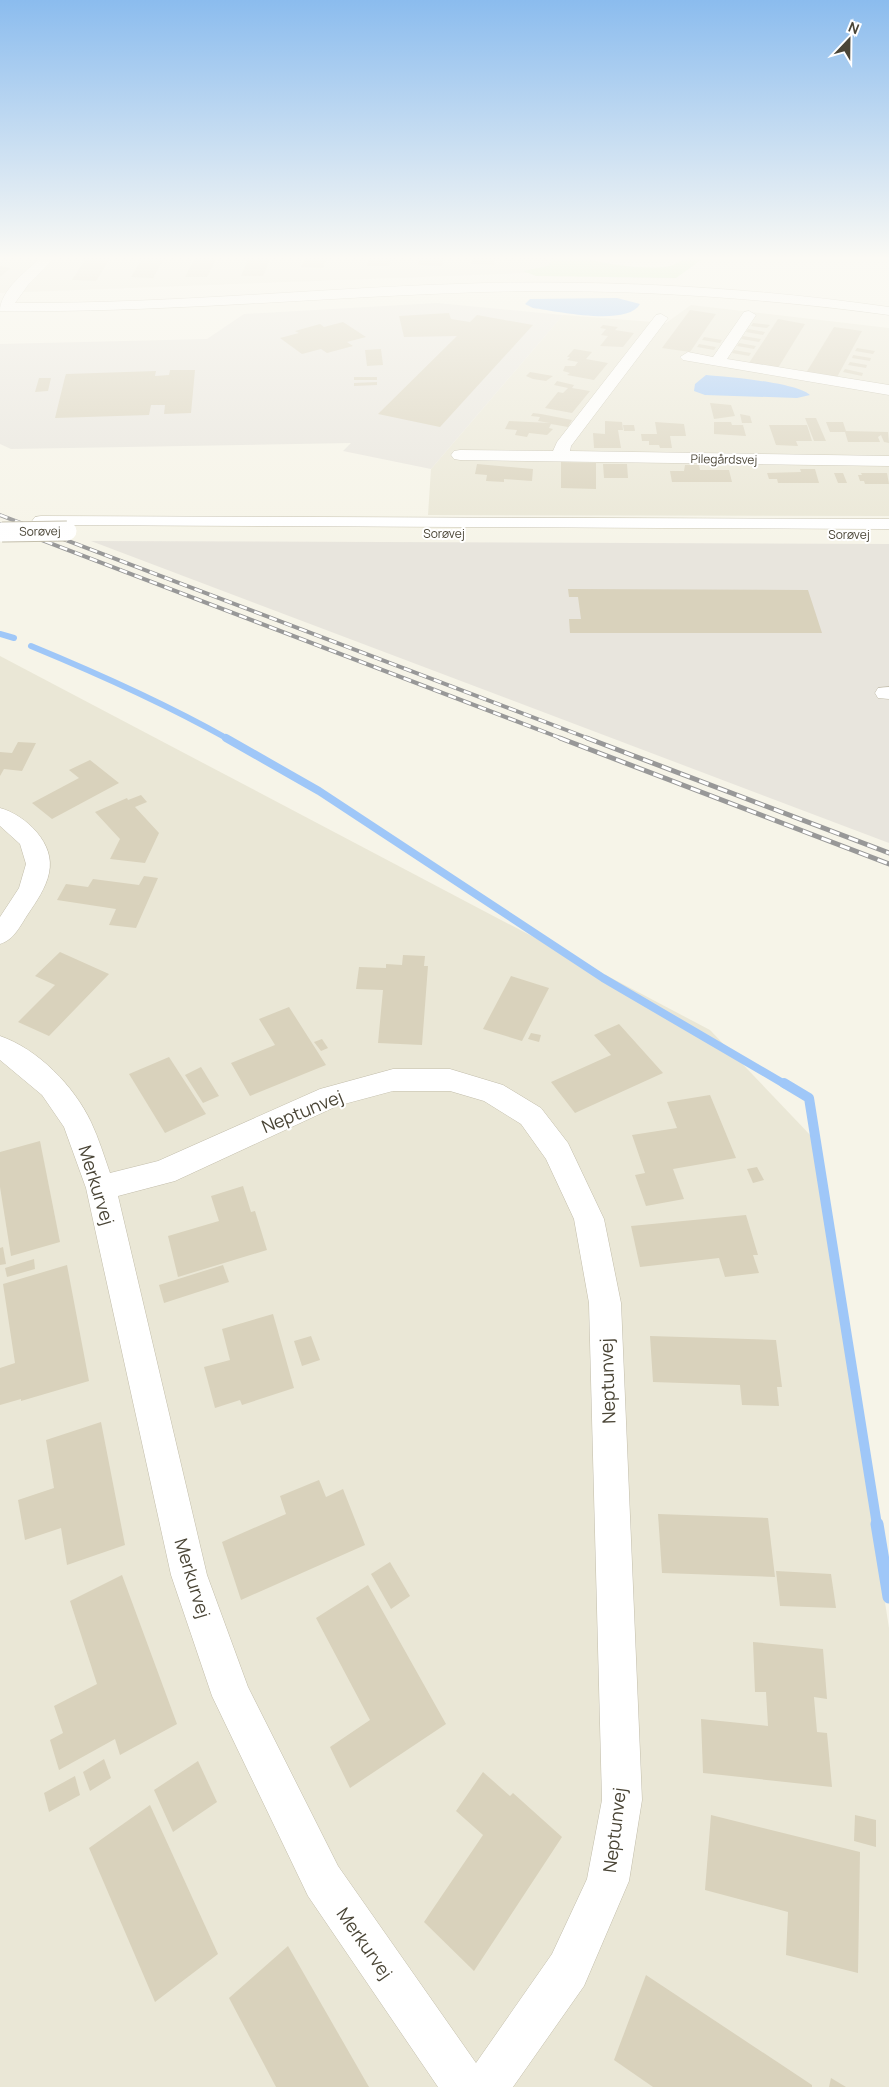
<svg xmlns="http://www.w3.org/2000/svg" width="889" height="2087" font-family="Manrope,sans-serif">
  <style>
    .residential { fill: #eae7d6 }
    .industrial { fill: #e8e5dd }
    .green { fill: #c7eead }
    .water { fill: #9fc7f8 }
    .lines { fill: none; stroke-linecap: round; stroke-linejoin: round }
    .stream-far3 { stroke: #9fc7f8; stroke-width: 6 }
    .stream-far2 { stroke: #9fc7f8; stroke-width: 8 }
    .stream-far1 { stroke: #9fc7f8; stroke-width: 10 }
    .stream { stroke: #9fc7f8; stroke-width: 13 }
    .building { fill: #d9d2bc }
    .minor-casing { stroke: #c2bdaa; stroke-width: 1 }
    .minor { fill: #fff; fill-rule: evenodd }
    .rail-far1-casing { stroke: #989898; stroke-width: 4 }
    .rail-casing { stroke: #989898; stroke-width: 5 }
    .rail-far1 { stroke: #fff; stroke-width: 2.5; stroke-dasharray: 8; stroke-linecap: butt }
    .rail { stroke: #fff; stroke-width: 3; stroke-dasharray: 10; stroke-linecap: butt }
    .minor-bridge-casing { stroke: #c2bdaa; stroke-width: 21; stroke-linecap: butt }
    .minor-bridge { stroke: #fff; stroke-width: 19 }
    .labels { text-anchor: middle; dominant-baseline: central; stroke-width: 4; stroke-linejoin: round; paint-order: stroke }
    .far-street-label { font-size: 12px; fill: #4a4536; stroke: #fff }
    .near-street-label { font-size: 18px; fill: #4a4536; stroke: #fff }
  </style>
  <rect width="100%" height="100%" fill="#f6f4e8"/>
  <!-- residential -->
  <g class="residential">
    <polygon points="0,257 564,257 554,272 0,293"/>
    <polygon points="691,305 889,328 889,516 428,515 431,469 563,315 666,323"/>
    <polygon points="0,656 710,1030 813,1138 889,1628 889,2087 0,2087"/>
  </g>
  <!-- industrial -->
  <g class="industrial">
    <polygon points="437,303 563,315 431,469 343,451 351,443 11,449 0,444 0,344 207,339 244,314"/>
    <polygon points="91,541 889,544 889,843"/>
  </g>
  <!-- green -->
  <path class="green" d="M555,257h36v3c24,5 48,9 74,7 15,-2 18,-13 36,-7l-25,18 -140,-2 -13,-5 25,-5z"/>
  <!-- water -->
  <g class="water">
    <path d="M617,298l23,6c-13,23 -84,7 -107,4l-8,-4 5,-5z"/>
    <path d="M706,375c22,2 89,7 104,20l-13,3 -92,-3 -11,-4 1,-7z"/>
  </g>
  <g class="lines">
    <!-- stream-far3 -->
    <g class="stream-far3">
      <polyline points="0,634 14,638"/>
      <path d="M31,646c68,28 133,57 197,93"/>
    </g>
    <!-- stream-far2 -->
    <polyline class="stream-far2" points="226,738 319,791 603,978 786,1085"/>
    <!-- stream-far1 -->
    <polyline class="stream-far1" points="784,1083 809,1098 877,1525"/>
    <!-- stream -->
    <polyline class="stream" points="877,1524 889,1597"/>
  </g>
  <!-- building -->
  <g class="building">
    <polygon points="87,257 111,257 96,281 72,280"/>
    <polygon points="143,257 165,257 153,278 131,277"/>
    <polygon points="195,257 217,257 207,277 185,277"/>
    <polygon points="249,257 271,257 263,276 241,276"/>
    <polygon points="306,257 328,257 323,268 301,267"/>
    <polygon points="369,257 392,257 389,266 367,266"/>
    <polygon points="420,257 444,257 442,266 418,265"/>
    <polygon points="472,257 495,257 494,265 471,264"/>
    <polygon points="522,257 546,257 546,260 522,259"/>
    <polygon points="0,266 11,268 0,277"/>
    <polygon points="690,310 716,314 690,352 662,348"/>
    <polygon points="449,313 451,319 470,322 477,315 533,325 440,427 378,414 457,336 404,337 399,316"/>
    <polygon points="778,319 805,324 778,368 749,363"/>
    <polygon points="343,322 366,337 347,342 353,346 327,353 321,349 302,354 280,338 299,333 295,331 320,324 324,327"/>
    <polygon points="753,323 770,325 767,328 751,326"/>
    <polygon points="603,325 618,327 615,330 634,333 623,347 600,346 608,336 601,335 606,329 600,328"/>
    <polygon points="834,327 862,331 836,379 806,373"/>
    <polygon points="748,329 765,332 763,335 746,332"/>
    <polygon points="743,336 761,339 759,342 741,339"/>
    <polygon points="704,337 722,340 720,343 702,340"/>
    <polygon points="739,343 756,346 754,349 737,346"/>
    <polygon points="699,344 716,347 714,350 697,347"/>
    <polygon points="857,348 875,351 873,354 855,351"/>
    <polygon points="381,349 383,365 367,366 365,350"/>
    <polygon points="574,349 592,352 586,359 608,363 594,380 567,375 570,373 563,371 565,366 575,366 578,362 567,360 570,357 567,357"/>
    <polygon points="734,350 751,353 749,356 732,353"/>
    <polygon points="853,355 871,358 870,361 852,358"/>
    <polygon points="850,362 867,365 866,368 848,365"/>
    <polygon points="845,369 863,373 862,376 843,372"/>
    <polygon points="170,370 195,370 191,413 164,414 165,405 151,405 149,415 55,418 65,377 77,376 65,377 66,374 156,371 155,376 169,375"/>
    <polygon points="530,372 553,376 546,381 533,379 526,376"/>
    <rect x="354" y="377" width="23" height="3"/>
    <polygon points="39,378 51,378 48,391 35,392"/>
    <polygon points="557,381 574,385 572,388 590,391 572,413 545,408 558,392 563,393 568,388 554,385"/>
    <polygon points="377,382 377,385 354,386 354,383"/>
    <polygon points="710,403 731,405 735,416 714,419"/>
    <polygon points="533,413 541,414 572,420 568,427 551,424 549,428 553,429 547,435 529,433 527,437 515,435 517,430 505,429 509,421 550,423 538,421 540,417 531,416"/>
    <polygon points="740,414 750,416 752,423 742,423"/>
    <polygon points="805,418 816,418 826,441 814,441"/>
    <polygon points="605,421 622,422 623,430 618,430 621,448 594,448 593,433 605,434"/>
    <polygon points="655,422 684,424 686,436 670,436 672,448 660,448 659,445 649,445 649,441 642,441 641,434 657,434"/>
    <polygon points="714,422 731,422 732,425 743,425 746,436 714,434"/>
    <polygon points="826,422 843,422 846,431 888,432 889,443 884,442 881,435 878,437 880,442 848,442 845,432 830,432"/>
    <polygon points="623,425 634,425 635,431 624,431"/>
    <polygon points="769,425 807,425 812,441 796,441 798,446 776,445"/>
    <polygon points="561,462 596,463 596,489 561,488"/>
    <polygon points="477,464 533,469 532,481 504,479 504,482 486,481 487,475 475,474"/>
    <polygon points="603,464 627,464 628,478 604,478"/>
    <polygon points="685,465 699,465 700,470 729,470 732,482 672,482 670,471 684,471"/>
    <polygon points="800,469 815,469 819,483 778,483 777,479 769,479 767,473 801,472"/>
    <polygon points="834,473 843,473 847,483 838,483"/>
    <polygon points="861,473 887,473 889,484 865,484 864,481 860,481 858,475 862,475"/>
    <polygon points="568,589 808,590 822,633 570,633 569,619 581,619 578,597 569,597"/>
    <polygon points="18,742 36,743 22,771 4,769 0,776 0,752 12,753"/>
    <polygon points="90,760 119,783 52,819 32,803 79,778 69,770"/>
    <polygon points="141,795 147,802 135,807 159,833 145,863 110,859 120,839 95,812 127,798 128,800"/>
    <polygon points="144,876 158,878 136,928 109,925 116,909 57,900 66,884 88,887 93,879 139,885"/>
    <polygon points="60,952 109,974 49,1036 18,1022 55,985 35,976"/>
    <polygon points="403,955 425,956 424,966 428,966 422,1045 378,1043 383,990 356,989 359,967 386,968 386,964 402,965"/>
    <polygon points="511,976 549,988 522,1041 483,1029"/>
    <polygon points="289,1007 326,1065 250,1096 231,1063 275,1045 259,1019"/>
    <polygon points="619,1024 663,1073 575,1113 551,1082 611,1055 594,1035"/>
    <polygon points="531,1033 541,1035 539,1042 528,1039"/>
    <polygon points="322,1039 328,1048 321,1051 314,1042"/>
    <polygon points="169,1057 206,1114 165,1133 129,1074"/>
    <polygon points="201,1067 219,1096 203,1103 185,1075"/>
    <polygon points="710,1095 736,1158 673,1169 684,1199 646,1206 635,1175 645,1173 632,1135 677,1128 667,1102"/>
    <polygon points="40,1141 60,1242 11,1256 0,1187 0,1152"/>
    <polygon points="757,1167 764,1180 753,1183 747,1169"/>
    <polygon points="243,1186 251,1212 255,1211 267,1250 178,1277 168,1236 219,1221 211,1196"/>
    <polygon points="746,1215 758,1255 753,1255 759,1273 725,1277 719,1258 640,1267 631,1226"/>
    <polygon points="3,1247 6,1264 0,1265 0,1248"/>
    <polygon points="34,1259 35,1269 7,1277 5,1268"/>
    <polygon points="67,1265 89,1381 21,1401 21,1399 0,1405 0,1368 15,1363 3,1284"/>
    <polygon points="223,1265 229,1282 164,1303 159,1285"/>
    <polygon points="273,1314 294,1388 242,1405 240,1400 215,1408 204,1367 230,1360 222,1329"/>
    <polygon points="311,1336 320,1360 302,1366 294,1341"/>
    <polygon points="650,1336 776,1340 782,1387 777,1387 779,1406 742,1405 740,1385 653,1382"/>
    <polygon points="101,1422 125,1545 67,1565 61,1528 25,1540 18,1500 54,1488 46,1440"/>
    <polygon points="319,1480 326,1497 343,1489 365,1545 241,1600 222,1542 286,1514 280,1496"/>
    <polygon points="658,1514 768,1518 775,1577 662,1573"/>
    <polygon points="390,1562 410,1596 391,1609 371,1574"/>
    <polygon points="776,1571 831,1574 836,1608 780,1606"/>
    <polygon points="122,1575 177,1724 120,1755 115,1739 59,1770 50,1740 63,1733 54,1706 97,1684 70,1601"/>
    <polygon points="368,1585 446,1724 350,1788 330,1747 370,1720 316,1618"/>
    <polygon points="753,1642 823,1649 827,1699 814,1697 817,1732 827,1733 832,1787 703,1773 701,1719 768,1726 766,1692 755,1692"/>
    <polygon points="104,1759 111,1778 90,1791 83,1772"/>
    <polygon points="198,1761 217,1802 173,1832 154,1790"/>
    <polygon points="483,1772 510,1796 513,1793 562,1837 474,1971 424,1922 483,1835 456,1811"/>
    <polygon points="75,1776 80,1795 49,1812 44,1793"/>
    <polygon points="150,1805 218,1954 155,2002 89,1848"/>
    <polygon points="711,1815 860,1852 858,1973 786,1955 788,1912 705,1890"/>
    <polygon points="855,1815 876,1820 876,1847 854,1841"/>
    <polygon points="288,1946 369,2087 276,2087 229,1998"/>
    <polygon points="646,1975 812,2085 812,2087 653,2087 614,2060"/>
    <polygon points="831,2078 846,2087 829,2087"/>
  </g>
  <g class="lines">
    <defs>
      <g id="minor">
        <path d="M41,257h15l-28,28 -13,18c157,1 313,-16 470,-20 136,-3 270,5 404,24v8c-135,-18 -270,-27 -406,-23 -161,5 -322,21 -483,19 0,-21 27,-40 41,-54z"/>
        <polygon points="749,311 756,315 727,359 889,385 889,395 683,360 680,357 688,352 713,357 744,312"/>
        <polygon points="661,314 668,318 571,446 570,451 889,456 889,466 460,460 454,459 451,455 454,451 460,450 553,451 557,442 656,315"/>
        <polygon points="41,516 889,519 889,529 35,525 32,521 35,517"/>
        <polygon points="889,687 889,699 878,698 875,693 878,688"/>
        <path d="M0,808c26,7 56,36 49,65 -3,15 -13,29 -21,41 -8,12 -14,26 -28,30v-27l19,-29 7,-24 -6,-20 -20,-18z"/>
        <path d="M0,1036c38,13 74,50 91,86 8,17 13,34 19,51l48,-12 162,-72 73,-20h57l53,16 38,23 27,35 36,76 17,84 21,497 -13,81 -45,105 -71,101h-75l-130,-191 -96,-200 -41,-121 -85,-387 -22,-61 -22,-32 -42,-35zM393,1091h57l34,10 37,23 25,35 28,60 15,84 13,497 -15,79 -35,75 -76,109 -138,-197 -90,-179 -41,-112 -89,-379 57,-15 162,-75z"/>
      </g>
    </defs>
    <!-- minor casing -->
    <use href="#minor" class="minor-casing"/>
    <!-- minor -->
    <use href="#minor" class="minor"/>
    <defs>
      <g id="rail-far1">
        <polyline points="0,515 590,739"/>
        <polyline points="0,524 563,739"/>
      </g>
      <g id="rail">
        <polyline points="560,738 889,864"/>
        <polyline points="587,738 889,853"/>
      </g>
    </defs>
    <!-- rail-far1 casing -->
    <use href="#rail-far1" class="rail-far1-casing"/>
    <!-- rail casing -->
    <use href="#rail" class="rail-casing"/>
    <!-- rail-far1 -->
    <use href="#rail-far1" class="rail-far1"/>
    <!-- rail -->
    <use href="#rail" class="rail"/>
    <defs>
      <polyline id="minor-bridge" points="2,532 67,531"/>
    </defs>
    <!-- minor-bridge casing -->
    <use href="#minor-bridge" class="minor-bridge-casing"/>
    <!-- minor-bridge -->
    <use href="#minor-bridge" class="minor-bridge"/>
  </g>
  <!-- sky -->
  <linearGradient id="sky" x2="0" y2="1"><stop stop-color="#8bbcee"/><stop offset="0.47" stop-color="#fbfaf5"/><stop offset="1" stop-color="#fbfaf5" stop-opacity="0"/></linearGradient>
  <rect width="889" height="549" fill="url(#sky)"/>
  <g class="labels">
    <!-- far-street labels -->
    <g class="far-street-label">
      <text transform="translate(724 459) rotate(1)">Pilegårdsvej</text>
      <text transform="translate(40 531) rotate(-1)">Sorøvej</text>
      <text x="444" y="533">Sorøvej</text>
      <text x="849" y="534">Sorøvej</text>
    </g>
    <!-- near-street labels -->
    <g class="near-street-label">
      <text transform="translate(302 1111) rotate(-22)">Neptunvej</text>
      <text transform="translate(97 1185) rotate(73)">Merkurvej</text>
      <text transform="translate(607 1381) rotate(-92)">Neptunvej</text>
      <text transform="translate(193 1578) rotate(73)">Merkurvej</text>
      <text transform="translate(614 1830) rotate(-83)">Neptunvej</text>
      <text transform="translate(365 1943) rotate(55)">Merkurvej</text>
    </g>
  </g>
  <!-- north arrow -->
  <g transform="translate(849 40) rotate(22)" stroke="#ffffff" stroke-width="4" paint-order="stroke">
  <path d="M0-4L9 19L0 12L-9 19Z" fill="#4a4536"/>
  <text y="-8" font-size="14" font-weight="bold" text-anchor="middle" fill="#4a4536">N</text>
  </g>
</svg>
